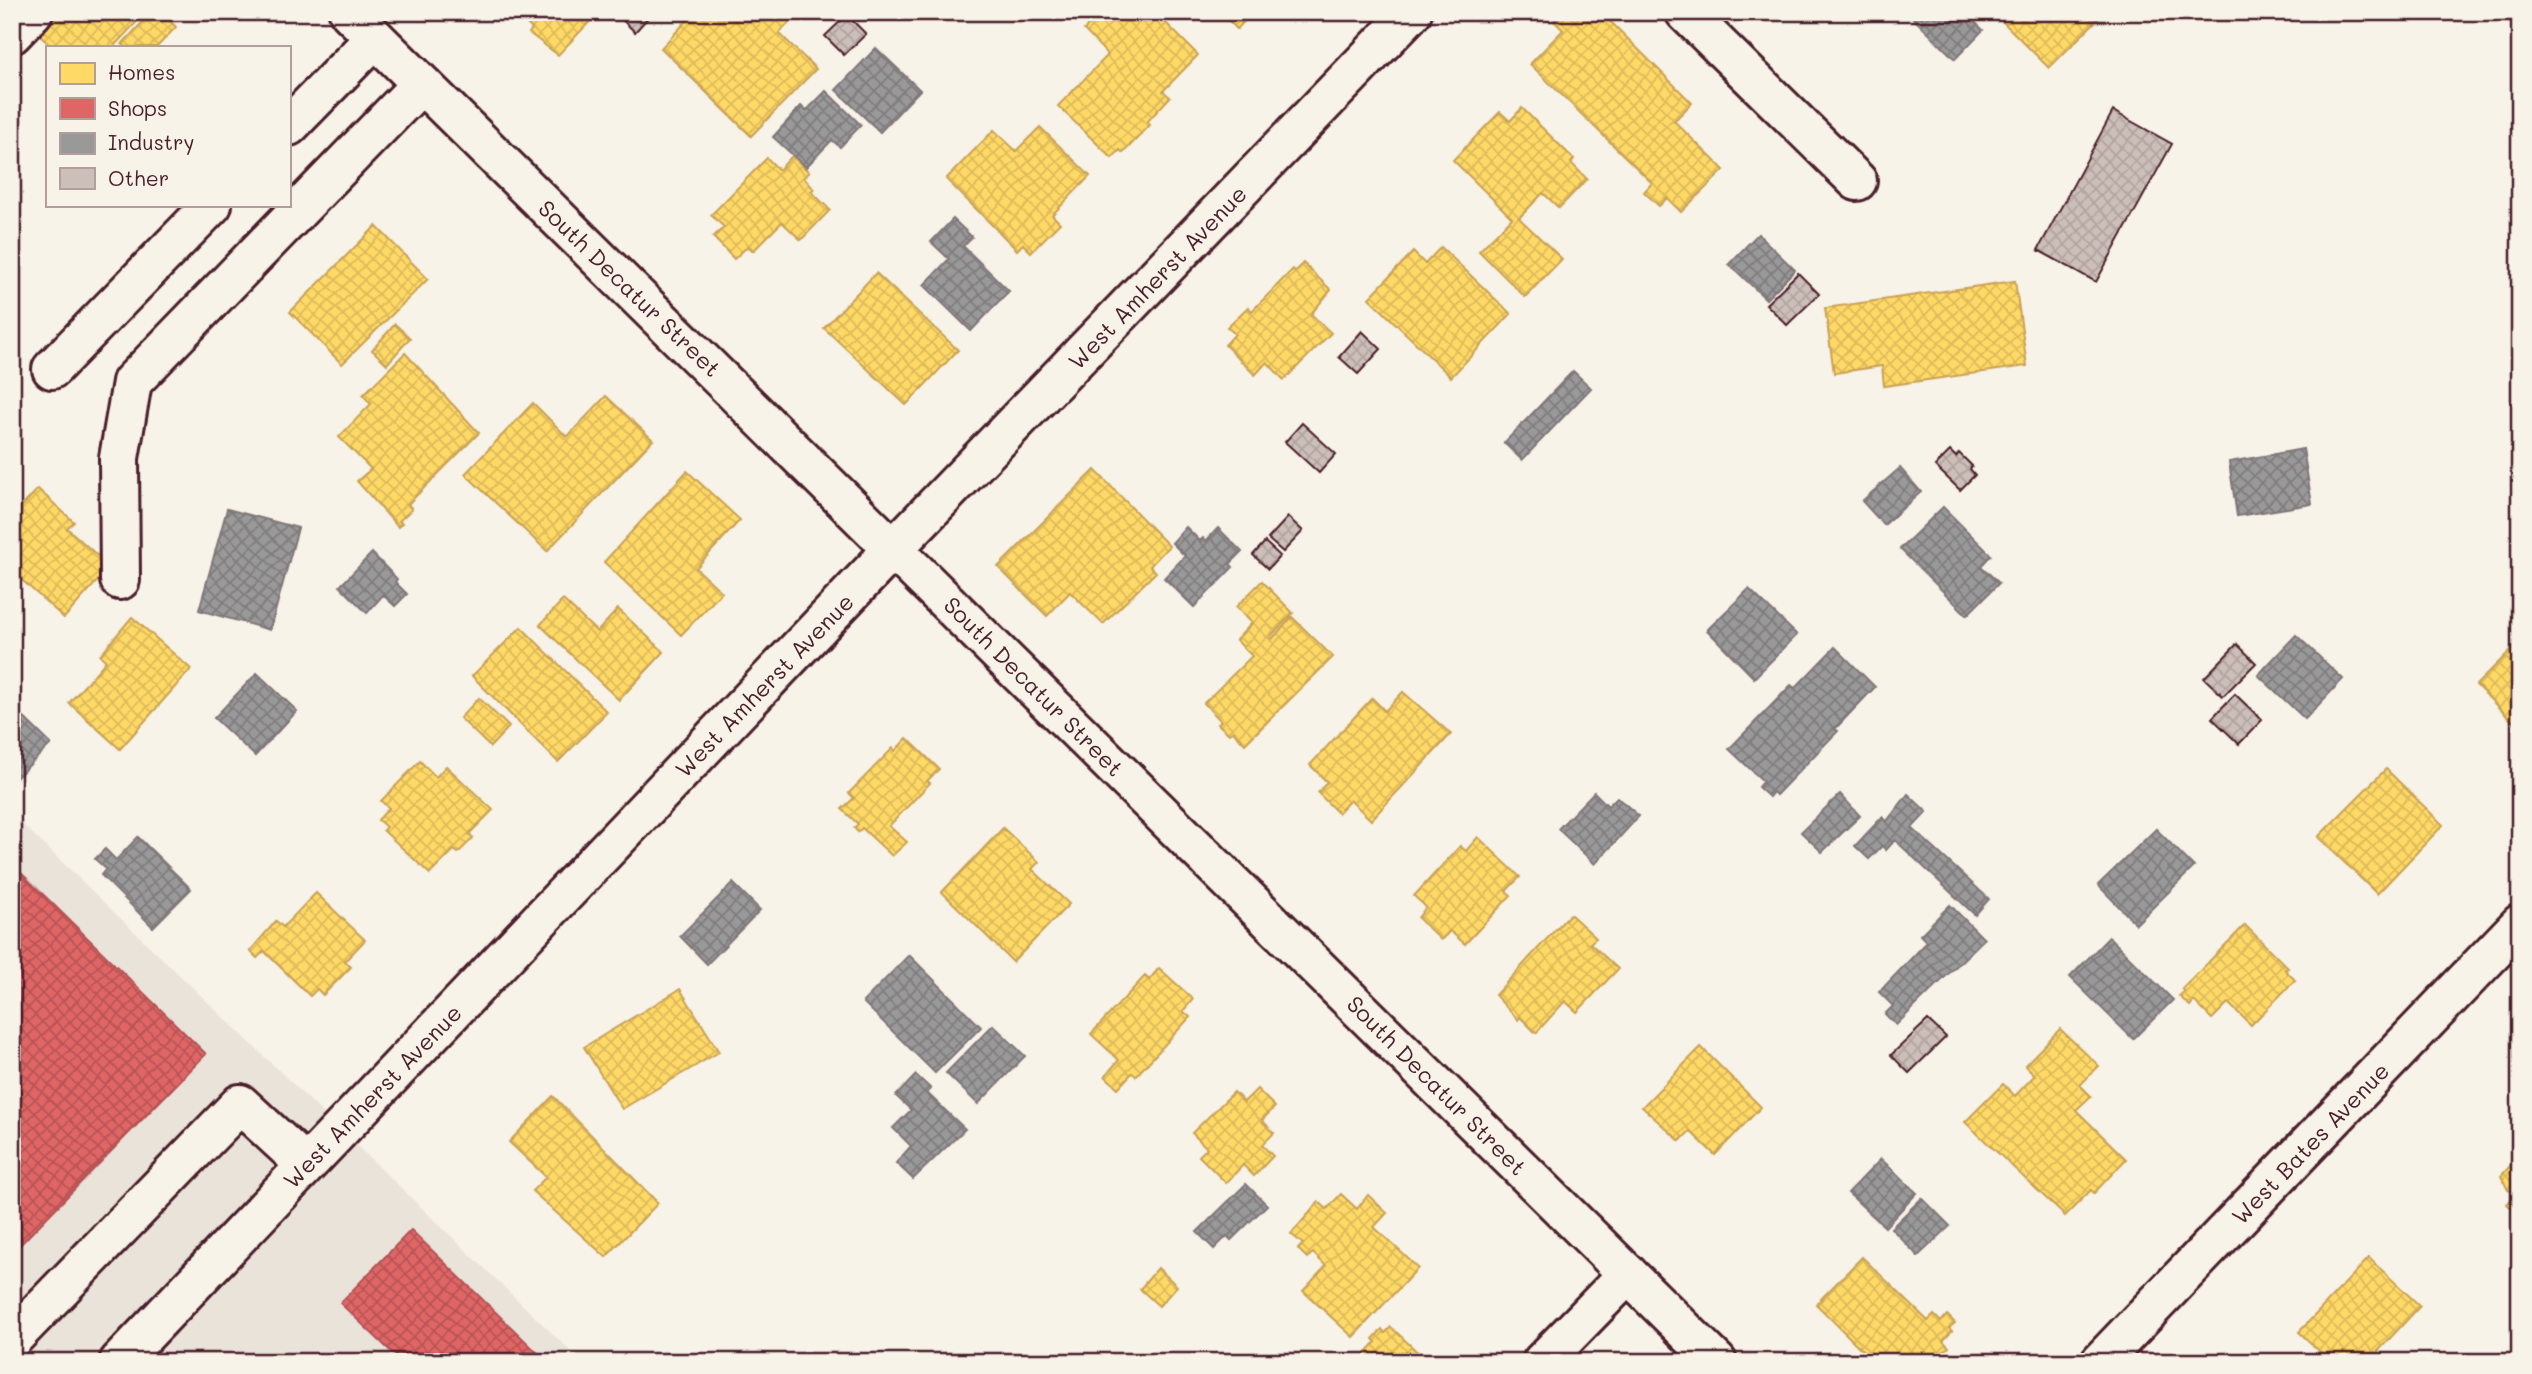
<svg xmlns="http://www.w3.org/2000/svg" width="2532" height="1374" font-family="Mali,sans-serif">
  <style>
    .built { fill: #eae3da }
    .homes { fill: url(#homes-cross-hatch); stroke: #c9a154; stroke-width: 2 }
    .shops { fill: url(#shops-cross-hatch); stroke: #b35154; stroke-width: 2 }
    .industry { fill: url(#industry-cross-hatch); stroke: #817478; stroke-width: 2 }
    .building { fill: url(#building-cross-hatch); stroke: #4a1f2b; stroke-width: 2 }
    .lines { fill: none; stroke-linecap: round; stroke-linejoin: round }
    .minor-casing { stroke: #4a1f2b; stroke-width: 44 }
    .minor { stroke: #f7f3e8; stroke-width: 38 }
    .labels { text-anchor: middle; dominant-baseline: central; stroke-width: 7; stroke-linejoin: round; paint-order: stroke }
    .street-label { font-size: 23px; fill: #4a1f2b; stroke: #f7f3e8 }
  </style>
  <defs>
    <pattern id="homes-cross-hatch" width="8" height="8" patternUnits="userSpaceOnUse" patternTransform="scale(1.75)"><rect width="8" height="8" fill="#ffd966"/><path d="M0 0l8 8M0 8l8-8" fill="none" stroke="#dcba59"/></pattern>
    <pattern id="shops-cross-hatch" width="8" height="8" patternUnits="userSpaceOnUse" patternTransform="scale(1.75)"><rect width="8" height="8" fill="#e06666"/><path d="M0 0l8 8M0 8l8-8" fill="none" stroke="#b85354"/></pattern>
    <pattern id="industry-cross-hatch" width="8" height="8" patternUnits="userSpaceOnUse" patternTransform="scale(1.75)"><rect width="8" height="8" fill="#999"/><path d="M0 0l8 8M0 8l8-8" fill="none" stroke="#7f7c7d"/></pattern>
    <pattern id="building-cross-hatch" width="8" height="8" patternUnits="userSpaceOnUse" patternTransform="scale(1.75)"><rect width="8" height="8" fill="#ccbfb9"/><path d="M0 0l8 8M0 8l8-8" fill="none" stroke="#b1a49f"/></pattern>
  </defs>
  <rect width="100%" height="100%" fill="#f7f3e8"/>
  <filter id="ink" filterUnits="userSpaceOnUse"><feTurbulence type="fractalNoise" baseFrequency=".0143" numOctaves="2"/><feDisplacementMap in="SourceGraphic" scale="14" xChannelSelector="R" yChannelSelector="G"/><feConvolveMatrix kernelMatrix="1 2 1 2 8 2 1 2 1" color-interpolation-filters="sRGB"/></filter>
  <g filter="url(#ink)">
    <!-- built -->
    <polygon class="built" points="12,814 582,1362 12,1362"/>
    <!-- homes -->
    <g class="homes">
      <polygon points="61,12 146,12 113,47 52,47 39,35"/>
      <polygon points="152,12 161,12 176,27 157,47 126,47 122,44"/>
      <polygon points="515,12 599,12 558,55 529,33 532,29"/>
      <polygon points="695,12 782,12 791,21 779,33 816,69 751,136 661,48"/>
      <polygon points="1101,12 1155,12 1198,55 1163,91 1170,97 1147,122 1150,125 1123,153 1120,150 1112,158 1058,106 1108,55 1084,30"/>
      <polygon points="1220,12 1253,12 1237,29"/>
      <polygon points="1563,12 1601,12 1692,103 1674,121 1724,170 1681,212 1667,198 1659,206 1644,192 1652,183 1530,64 1563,30 1554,21"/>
      <polygon points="1993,12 2101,12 2103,14 2049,68"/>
      <polygon points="1522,108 1574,159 1571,163 1587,179 1559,208 1543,193 1519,218 1562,259 1525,297 1479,251 1512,218 1453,160 1500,112 1510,121"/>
      <polygon points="1040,127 1090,176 1052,215 1060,223 1031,252 1023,244 1017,250 946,179 994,130 1016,151"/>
      <polygon points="792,156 809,172 804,178 814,189 811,191 830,210 801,240 782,222 753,251 748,246 734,259 713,237 724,227 711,215 767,158 779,170"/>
      <polygon points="376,226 428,279 342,364 290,312"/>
      <polygon points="1441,247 1511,314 1451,377 1369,298 1413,252 1425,264"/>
      <polygon points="1303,263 1331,290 1311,314 1331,333 1284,380 1267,362 1255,375 1225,345 1235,334 1227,327 1248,307 1252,311 1293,269 1295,272"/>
      <polygon points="876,273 958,350 906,405 824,328"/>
      <polygon points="2015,281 2027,366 1884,386 1882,366 1834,373 1825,308"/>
      <polygon points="395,324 410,338 387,364 372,350"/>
      <polygon points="405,353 479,433 408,504 412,509 399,521 402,523 398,527 357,481 371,469 339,437 371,404 363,395"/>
      <polygon points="606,396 653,440 547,551 465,474 533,403 567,437"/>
      <polygon points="1095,470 1169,546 1150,566 1156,572 1103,624 1070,592 1047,616 998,567"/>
      <polygon points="687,471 740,520 696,568 722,592 681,635 604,562"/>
      <polygon points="38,489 74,522 67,528 110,567 64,618 12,571 12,517"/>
      <polygon points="1262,581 1293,613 1270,637 1272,639 1292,617 1333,657 1245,744 1233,731 1229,734 1218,724 1221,721 1204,703 1252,656 1236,640 1252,623 1236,607"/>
      <polygon points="563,600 597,632 618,609 664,652 619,700 540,625"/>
      <polygon points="132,617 191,669 120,749 69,703 106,661 100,655"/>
      <polygon points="521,627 607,712 558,762 472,676"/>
      <polygon points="2520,641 2520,729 2476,685"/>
      <polygon points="1403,692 1451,734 1371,820 1350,800 1338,813 1318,793 1327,782 1310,765 1372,698 1385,711"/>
      <polygon points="479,698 509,727 490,747 460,718"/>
      <polygon points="907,738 939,769 927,781 930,783 889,826 907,842 892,856 862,828 858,832 854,828 858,824 842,809 854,798 849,793 893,748 895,751"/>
      <polygon points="420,761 436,777 446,766 493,810 469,834 473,838 458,853 454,850 430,874 383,830 386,827 378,820 389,808 381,801"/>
      <polygon points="2386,769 2443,825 2377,894 2318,837"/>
      <polygon points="1003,828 1039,862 1032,869 1069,904 1013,962 942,892"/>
      <polygon points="1478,837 1520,877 1506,891 1511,895 1465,944 1450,931 1441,940 1418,918 1426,907 1414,896 1460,846 1466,851"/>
      <polygon points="316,893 365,940 345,961 351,967 323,995 317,989 310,996 264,951 257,958 250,951 276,921 283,927"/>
      <polygon points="1570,914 1596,938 1590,943 1618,969 1577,1012 1565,1001 1536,1033 1520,1017 1518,1020 1495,995"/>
      <polygon points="2245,925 2288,968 2285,970 2295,980 2251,1025 2228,1003 2212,1019 2194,1001 2190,1006 2179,996 2185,991 2182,989"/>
      <polygon points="1159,968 1193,999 1183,1011 1190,1017 1136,1076 1132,1073 1118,1088 1105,1076 1119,1060 1091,1034 1145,976 1149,980"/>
      <polygon points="680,989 719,1052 622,1109 584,1047"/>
      <polygon points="2060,1029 2099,1066 2080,1085 2091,1096 2076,1110 2126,1159 2094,1193 2091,1190 2065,1216 1965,1122 2003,1084 2015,1096 2035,1075 2025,1065"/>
      <polygon points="1701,1047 1761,1107 1715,1155 1690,1131 1680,1141 1642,1107"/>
      <polygon points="1257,1089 1275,1107 1262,1120 1274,1133 1262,1145 1273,1156 1254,1176 1243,1165 1226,1183 1199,1156 1207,1148 1192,1133 1234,1092 1244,1102"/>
      <polygon points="553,1096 658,1203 606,1257 532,1191 546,1177 509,1142"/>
      <polygon points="2520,1155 2520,1216 2507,1204 2518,1192 2508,1190 2501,1176"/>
      <polygon points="1341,1194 1357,1209 1368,1195 1387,1213 1374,1227 1418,1268 1353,1337 1303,1291 1326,1266 1313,1253 1307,1258 1298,1249 1303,1244 1291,1234 1319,1202 1327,1209"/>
      <polygon points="1862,1257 1928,1321 1934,1315 1941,1322 1947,1315 1955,1323 1949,1328 1952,1331 1943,1341 1949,1347 1933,1362 1874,1362 1816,1304"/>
      <polygon points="2369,1258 2420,1306 2368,1362 2331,1362 2299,1332"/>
      <polygon points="1158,1268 1177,1286 1159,1306 1140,1289"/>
      <polygon points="1391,1327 1428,1362 1358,1362 1376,1342 1373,1339 1382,1329 1385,1333"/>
    </g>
    <!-- shops -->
    <g class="shops">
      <polygon points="12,864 206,1054 12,1253"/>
      <polygon points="411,1230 547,1362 402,1362 340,1303"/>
    </g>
    <!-- industry -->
    <g class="industry">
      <polygon points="1919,12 1965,12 1983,30 1955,59 1913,18"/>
      <polygon points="876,48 920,90 880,132 836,90"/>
      <polygon points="826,91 861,125 840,147 832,140 806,167 773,137 801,106 806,111"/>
      <polygon points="953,219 972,237 963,246 1009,291 971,331 924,285 949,259 931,242"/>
      <polygon points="1758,234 1795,270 1766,299 1729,264"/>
      <polygon points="1573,371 1591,388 1522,460 1504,443"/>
      <polygon points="2303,449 2312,504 2237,516 2229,462"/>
      <polygon points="1900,468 1921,492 1884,525 1862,501"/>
      <polygon points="1943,507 1991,555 1981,566 1999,583 1967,615 1900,549"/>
      <polygon points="227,509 298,528 270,630 199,610"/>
      <polygon points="1186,527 1200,541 1203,538 1206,541 1218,528 1242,552 1230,564 1233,567 1194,607 1164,578 1185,556 1172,543"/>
      <polygon points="372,553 397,579 395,582 407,594 395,606 383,595 367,613 340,586"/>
      <polygon points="1749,589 1797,635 1754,678 1707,630"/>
      <polygon points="2296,635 2343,679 2305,719 2258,675"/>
      <polygon points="1835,647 1875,687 1835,729 1838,731 1776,795 1773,792 1769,797 1758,787 1763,781 1729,749 1791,685 1795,688"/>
      <polygon points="257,673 297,711 255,756 214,718"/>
      <polygon points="12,706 51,744 15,779 12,776"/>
      <polygon points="1594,792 1608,806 1617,797 1639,816 1595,864 1558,829"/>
      <polygon points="1840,794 1860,816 1822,852 1801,832"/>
      <polygon points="1908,794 1927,812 1912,828 1989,899 1975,915 1895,840 1886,850 1882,846 1869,859 1855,846 1882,817 1887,821"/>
      <polygon points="2156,829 2194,867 2136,924 2098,885"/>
      <polygon points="138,837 191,889 153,927 101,875 106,869 95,859 105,849 116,860"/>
      <polygon points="733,883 760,910 707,964 680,936"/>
      <polygon points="1950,905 1984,939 1896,1025 1885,1014 1893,1006 1879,992 1927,942 1920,935"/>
      <polygon points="2109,937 2173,1000 2133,1039 2070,977"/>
      <polygon points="909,955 981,1027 935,1073 863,1002"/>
      <polygon points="993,1025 1025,1056 978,1104 946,1073"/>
      <polygon points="916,1075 931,1089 927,1093 965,1129 913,1179 896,1163 911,1146 893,1128 911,1110 896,1096"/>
      <polygon points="1881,1159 1917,1193 1885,1227 1848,1193"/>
      <polygon points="1246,1184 1267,1205 1231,1240 1227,1236 1214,1249 1197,1232"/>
      <polygon points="1922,1198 1950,1226 1918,1256 1891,1228"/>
    </g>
    <!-- building -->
    <g class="building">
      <polygon points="614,12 653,12 635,32"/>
      <polygon points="847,15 866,34 844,55 825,36"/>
      <polygon points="2113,111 2172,144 2096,282 2038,250"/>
      <polygon points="1798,273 1819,294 1787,325 1766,304"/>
      <polygon points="1362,331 1381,349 1358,374 1339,357"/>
      <polygon points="1302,423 1336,454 1319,473 1285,442"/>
      <polygon points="1950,451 1956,457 1959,453 1972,466 1970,469 1975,475 1960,490 1935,466"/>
      <polygon points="1288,517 1303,531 1283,552 1268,539"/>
      <polygon points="1265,542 1280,556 1268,569 1253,555"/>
      <polygon points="2237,644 2256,663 2223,696 2204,678"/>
      <polygon points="2235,694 2262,720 2239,744 2212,718"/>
      <polygon points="1928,1020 1946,1037 1909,1073 1891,1055"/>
    </g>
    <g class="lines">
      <defs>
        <g id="minor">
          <polyline points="349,12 1717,1362"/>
          <polyline points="1685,12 1857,181"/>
          <polyline points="12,34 33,12"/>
          <polyline points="289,126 375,38"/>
          <polyline points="52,369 212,205"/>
          <polyline points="120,580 119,458 132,382 421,84"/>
          <polyline points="12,1339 240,1104 306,1165"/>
          <polyline points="119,1362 894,548 1412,12"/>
          <polyline points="1542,1362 1628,1274"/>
          <polyline points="2100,1362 2520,924"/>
        </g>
      </defs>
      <!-- minor casing -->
      <use href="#minor" class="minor-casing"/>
      <!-- minor -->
      <use href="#minor" class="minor"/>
    </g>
  </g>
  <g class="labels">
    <!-- street labels -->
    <g class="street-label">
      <text transform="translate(1157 277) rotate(-46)">West Amherst Avenue</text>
      <text transform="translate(630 288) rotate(44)">South Decatur Street</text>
      <text transform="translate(764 685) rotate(-46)">West Amherst Avenue</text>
      <text transform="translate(1034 686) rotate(45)">South Decatur Street</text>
      <text transform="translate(1437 1085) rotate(45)">South Decatur Street</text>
      <text transform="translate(372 1096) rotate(-46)">West Amherst Avenue</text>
      <text transform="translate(2310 1143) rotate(-46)">West Bates Avenue</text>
    </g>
  </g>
  <!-- margin -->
  <rect width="2532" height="1374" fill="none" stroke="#f7f3e8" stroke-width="42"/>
  <rect x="21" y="21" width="2490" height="1332" fill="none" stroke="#4a1f2b" stroke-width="2.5" filter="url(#ink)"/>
  <!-- legend -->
  <rect x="46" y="46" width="245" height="161" fill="#f7f3e8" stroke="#b29e9c" stroke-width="2"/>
  <rect x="60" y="63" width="35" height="21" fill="#ffd966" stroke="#b29e9c" stroke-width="2"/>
  <text x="108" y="80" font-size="21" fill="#4a1f2b">Homes</text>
  <rect x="60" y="98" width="35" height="21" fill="#e06666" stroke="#b29e9c" stroke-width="2"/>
  <text x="108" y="116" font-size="21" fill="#4a1f2b">Shops</text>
  <rect x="60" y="133" width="35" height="21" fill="#999999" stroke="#b29e9c" stroke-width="2"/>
  <text x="108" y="150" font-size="21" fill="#4a1f2b">Industry</text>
  <rect x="60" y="168" width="35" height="21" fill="#ccbfb9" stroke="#b29e9c" stroke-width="2"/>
  <text x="108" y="186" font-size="21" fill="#4a1f2b">Other</text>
</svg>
